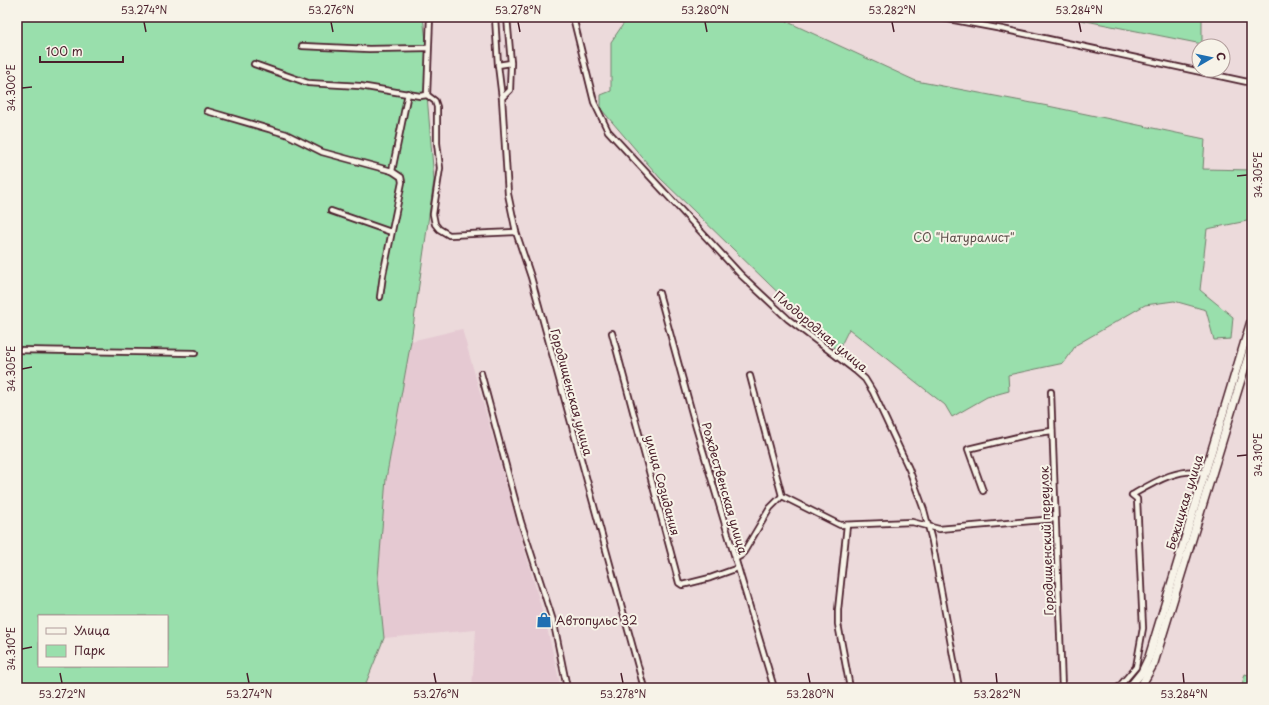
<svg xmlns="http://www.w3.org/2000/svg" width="1269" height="705" font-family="'Playpen Sans',sans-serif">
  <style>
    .built { fill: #e5c9d2 }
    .green { fill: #99dfac; stroke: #727f6c; fill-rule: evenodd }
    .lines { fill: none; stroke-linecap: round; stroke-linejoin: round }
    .minor-casing { stroke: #4a1f2b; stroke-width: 8 }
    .primary-casing { stroke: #4a1f2b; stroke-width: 10 }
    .minor { stroke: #f7f3e8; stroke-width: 4.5 }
    .primary { stroke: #f7f3e8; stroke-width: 7 }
    .ticks { fill: none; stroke: #4a1f2b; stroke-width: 1.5 }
    .labels { text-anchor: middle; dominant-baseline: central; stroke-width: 4; stroke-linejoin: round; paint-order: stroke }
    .park-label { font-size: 12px; fill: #5e4f4b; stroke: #f7f3e8 }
    .street-label { font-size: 12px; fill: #4a1f2b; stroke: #f7f3e8 }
    .poi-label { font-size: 12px; fill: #4a1f2b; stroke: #f7f3e8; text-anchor: start }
    .neatline { fill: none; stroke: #4a1f2b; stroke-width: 1.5 }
    .ticks-label { font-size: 10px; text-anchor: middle; fill: #4a1f2b }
  </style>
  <rect width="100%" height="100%" fill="#ecdadb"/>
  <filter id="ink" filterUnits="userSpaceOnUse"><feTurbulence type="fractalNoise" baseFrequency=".025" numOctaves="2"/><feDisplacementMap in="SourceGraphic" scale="8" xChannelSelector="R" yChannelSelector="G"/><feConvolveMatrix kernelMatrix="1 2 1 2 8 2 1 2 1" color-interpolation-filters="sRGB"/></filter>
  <g filter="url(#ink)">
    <!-- built -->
    <polygon class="built" points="462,329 547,628 561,688 472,688 476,630 384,638 378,578 386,479 411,341"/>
    <!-- green -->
    <g class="green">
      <path d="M17,17h406l4,31v47l7,85 -23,161 -25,138 -8,99 6,60 -20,50h-347zM39,616h128v50h-128z"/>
      <polygon points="628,17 777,17 916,81 1048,106 1205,139 1203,169 1252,170 1252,220 1207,229 1200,290 1233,317 1231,339 1214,340 1206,310 1174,301 1145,305 1076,345 1064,363 1008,375 1009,391 987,397 952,417 945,405 849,329 838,351 660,178 601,109 601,95 611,91 611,42"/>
      <polygon points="1066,17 1202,17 1202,44"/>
      <polygon points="1245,674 1252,676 1252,688 1241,688"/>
    </g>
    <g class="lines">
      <defs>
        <g id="minor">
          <polyline points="495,17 498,65"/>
          <polyline points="507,17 511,63"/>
          <polyline points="573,17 594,102 608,131 741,275 788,319 856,371 865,379 873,392 909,469 924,510 932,541 959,688"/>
          <polyline points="938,17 1002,29 1252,83"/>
          <polyline points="302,46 369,49 428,48"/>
          <polyline points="254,64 308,83 360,86 420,96 427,95 435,101 437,107 437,143 440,168 433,214 435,224 439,229 449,235 516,232"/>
          <polyline points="427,95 430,17"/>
          <polyline points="502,98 510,90 511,63 498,65 502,98 508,194 516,232 531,277 644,688"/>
          <polyline points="207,111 286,134 322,152 392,171"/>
          <polyline points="331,211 391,232"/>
          <polyline points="659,293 695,424 774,688"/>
          <polyline points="380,297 383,275 402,182 401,177 392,171 408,93"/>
          <polyline points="612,333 679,583 682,585 710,578 738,568"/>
          <polyline points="17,350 195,353"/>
          <polyline points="481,373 521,522 554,624 567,688"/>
          <polyline points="750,376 782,496"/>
          <polyline points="1051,392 1062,688"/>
          <polyline points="983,491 968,449 1030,434 1052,431"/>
          <polyline points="782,496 840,525 912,522 939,529 1055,519"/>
          <polyline points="847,525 838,610 838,624 850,688"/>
          <polyline points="735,559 742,555 770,508 782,496"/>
          <path d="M1118,688l18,-21 7,-39 -6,-129 -5,-4c21,-12 48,-29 72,-22"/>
        </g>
        <g id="primary">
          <polyline points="1129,688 1142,672 1149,657 1252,318"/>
          <polyline points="1140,688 1154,663 1252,344"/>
        </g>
      </defs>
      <!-- minor casing -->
      <use href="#minor" class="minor-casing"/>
      <!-- primary casing -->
      <use href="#primary" class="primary-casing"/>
      <!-- minor -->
      <use href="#minor" class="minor"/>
      <!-- primary -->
      <use href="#primary" class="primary"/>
    </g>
  </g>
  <!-- ticks -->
  <path class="ticks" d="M144,22l2,10M331,22l2,10M518,22l2,10M705,22l2,10M892,22l2,10M1079,22l2,10M22,88l10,-1M1237,176l10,-1M22,369l10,-2M1237,456l10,-1M22,649l10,-2M60,673l2,10M247,673l2,10M434,673l2,10M621,673l2,10M808,673l2,10M996,673l1,10M1183,673l1,10"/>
  <!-- icons -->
  <defs>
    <symbol id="shop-bare" viewBox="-9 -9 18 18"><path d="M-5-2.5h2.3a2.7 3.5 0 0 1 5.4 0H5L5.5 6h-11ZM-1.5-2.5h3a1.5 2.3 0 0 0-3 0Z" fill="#1f6fb2" stroke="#f7f3e8" stroke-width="2.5" paint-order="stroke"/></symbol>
  </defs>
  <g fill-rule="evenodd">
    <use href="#shop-bare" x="533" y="609" width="22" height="22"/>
  </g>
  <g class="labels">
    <!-- park labels -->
    <g class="park-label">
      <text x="964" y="237">СО "Натуралист"</text>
    </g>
    <!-- street labels -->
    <g class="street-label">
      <text transform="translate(821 331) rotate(40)">Плодородная улица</text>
      <text transform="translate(572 392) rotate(75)">Городищенская улица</text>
      <text transform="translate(663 485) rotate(75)">улица Созидания</text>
      <text transform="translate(725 488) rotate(74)">Рождественская улица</text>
      <text transform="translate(1184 502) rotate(-73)">Бежицкая улица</text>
      <text transform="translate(1046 541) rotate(-92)">Городищенский переулок</text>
    </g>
    <!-- poi labels -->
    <g class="poi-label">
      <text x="556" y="620">Автопульс 32</text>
    </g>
  </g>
  <!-- margin -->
  <rect width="1269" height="705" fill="none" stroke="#f7f3e8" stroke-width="44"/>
  <!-- legend -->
  <rect x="38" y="615" width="130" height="52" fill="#f7f3e8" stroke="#b29e9c"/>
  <rect x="46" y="628" width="20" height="6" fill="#f7f3e8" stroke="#b29e9c"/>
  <text x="74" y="635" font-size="12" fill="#4a1f2b">Улица</text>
  <rect x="46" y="645" width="20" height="12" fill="#99dfac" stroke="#b29e9c"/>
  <text x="74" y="655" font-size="12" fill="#4a1f2b">Парк</text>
  <!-- north arrow -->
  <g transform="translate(1211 58) rotate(81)"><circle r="19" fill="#f7f3e8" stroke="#b29e9c"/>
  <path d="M0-3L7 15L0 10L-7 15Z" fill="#1f6fb2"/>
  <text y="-6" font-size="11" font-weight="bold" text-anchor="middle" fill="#4a1f2b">С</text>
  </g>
  <!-- scale -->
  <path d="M40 56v6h83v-6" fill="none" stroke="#4a1f2b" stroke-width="2"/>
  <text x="46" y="56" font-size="12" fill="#4a1f2b" stroke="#f7f3e8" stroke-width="3" paint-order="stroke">100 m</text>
  <rect x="22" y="22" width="1225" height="661" class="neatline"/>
  <g class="ticks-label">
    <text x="144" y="14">53.274°N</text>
    <text x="331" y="14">53.276°N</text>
    <text x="518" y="14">53.278°N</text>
    <text x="705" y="14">53.280°N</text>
    <text x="892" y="14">53.282°N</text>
    <text x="1079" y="14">53.284°N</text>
    <text transform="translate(11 88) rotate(-90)" y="4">34.300°E</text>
    <text transform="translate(1258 175) rotate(-90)" y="4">34.305°E</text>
    <text transform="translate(11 369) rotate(-90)" y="4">34.305°E</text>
    <text transform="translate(1258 455) rotate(-90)" y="4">34.310°E</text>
    <text transform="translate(11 649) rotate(-90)" y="4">34.310°E</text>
    <text x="62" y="698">53.272°N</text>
    <text x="249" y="698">53.274°N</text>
    <text x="436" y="698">53.276°N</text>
    <text x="623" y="698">53.278°N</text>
    <text x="810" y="698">53.280°N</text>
    <text x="997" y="698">53.282°N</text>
    <text x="1184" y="698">53.284°N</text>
  </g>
</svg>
